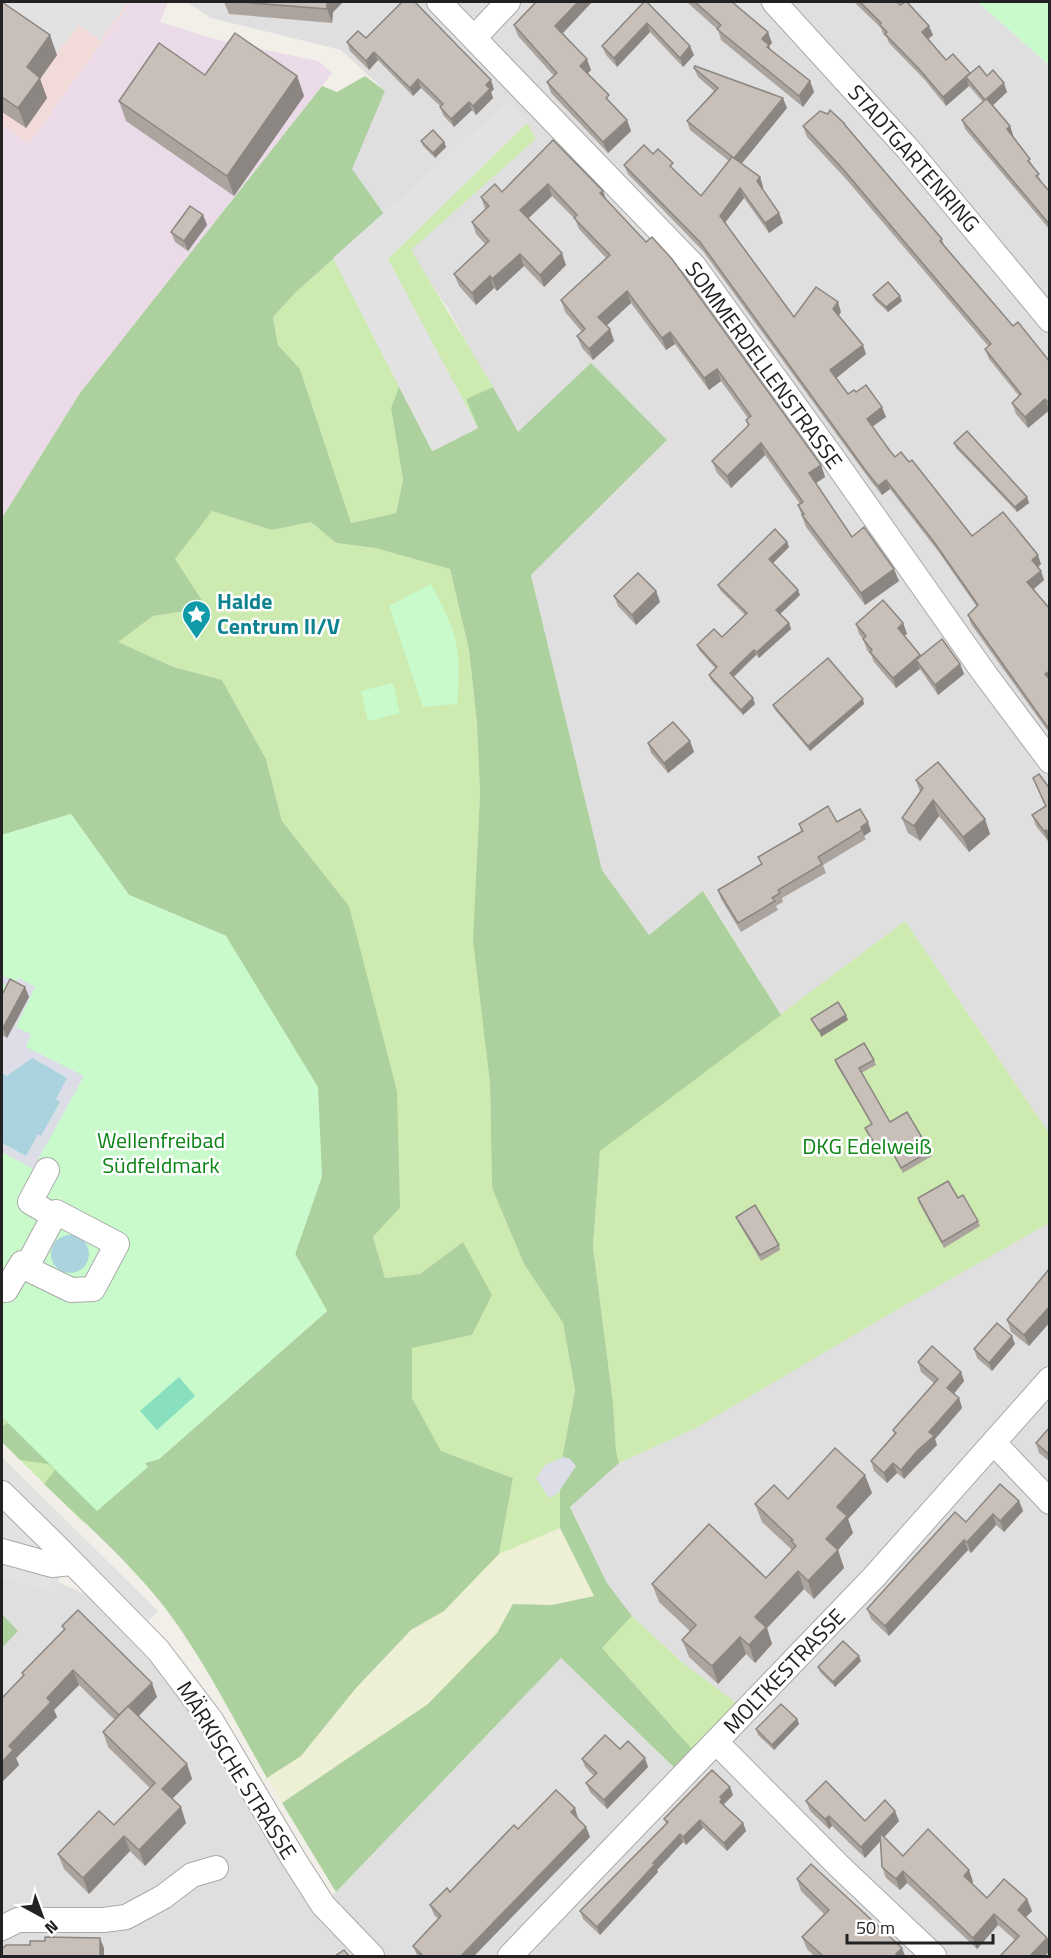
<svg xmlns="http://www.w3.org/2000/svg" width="1051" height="1958" font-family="'Titillium Web',sans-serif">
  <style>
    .residential { fill: #e0dfdf }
    .commercial { fill: #f2dad9 }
    .industrial { fill: #ebdbe8 }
    .farmland { fill: #eef0d5 }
    .grass { fill: #cdebb0 }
    .forest { fill: #add19e }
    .park { fill: #c8facc }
    .pitch { fill: #88e0be }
    .parking { fill: #e2e2e2 }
    .plaza { fill: #dddde8 }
    .water { fill: #aad3df }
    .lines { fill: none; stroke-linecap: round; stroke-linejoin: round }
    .minor-casing { stroke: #a9a9a9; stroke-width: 26 }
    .minor { stroke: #fff; stroke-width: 24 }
    .wall { fill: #aba49e }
    .shaded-wall { fill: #8b8681 }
    .building { fill: #c7bfb8; stroke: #8b8681; stroke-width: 1.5 }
    .labels { text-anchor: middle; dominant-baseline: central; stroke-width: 5; stroke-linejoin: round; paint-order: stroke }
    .street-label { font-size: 22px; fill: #222; stroke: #fff }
    .culture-label { font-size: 22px; font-weight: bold; fill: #0d838f; stroke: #fff; text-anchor: start }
    .park-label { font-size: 22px; fill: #0c8416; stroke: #fff }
  </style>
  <rect width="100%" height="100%" fill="#f2efe9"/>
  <!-- residential -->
  <g class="residential">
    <polygon points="186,2 978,2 1049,65 1049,1133 905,921 781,1015 704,891 648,936 602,870 531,575 667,440 517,433 447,307 351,169 385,91 341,50 211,18"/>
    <polygon points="1049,1223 1049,1956 2,1956 2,1648 18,1631 2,1614 2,1577 55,1592 58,1582 91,1597 151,1657 201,1727 318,1904 336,1892 561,1658 683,1776 683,1663 632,1616 607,1583 570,1506 615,1465 696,1428 905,1304"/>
  </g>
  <!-- commercial -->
  <polygon class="commercial" points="2,2 131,2 29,143 2,125"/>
  <!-- industrial -->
  <polygon class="industrial" points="131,2 168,2 160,22 218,40 318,61 332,73 80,393 2,518 2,125 29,143"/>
  <!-- farmland -->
  <polygon class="farmland" points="560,1528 595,1596 552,1605 513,1604 497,1633 428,1704 282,1803 267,1778 301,1756 356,1688 411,1630 444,1611 499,1554"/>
  <!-- grass -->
  <g class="grass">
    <polygon points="527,123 536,139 411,250 493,387 466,399 478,428 432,451 399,388 391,408 403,480 396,513 351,523 300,369 278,345 273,317 297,291 384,214 402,245"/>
    <polygon points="212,511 272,530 311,522 336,543 375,548 450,569 469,650 477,723 480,794 477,860 490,1083 492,1188 524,1264 563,1323 575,1390 560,1469 560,1528 499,1554 513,1478 441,1451 412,1399 411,1348 472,1335 463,1242 420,1274 385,1278 373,1237 400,1208 349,906 282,821 266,759 222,680 175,667 117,642 153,616 207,608 174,559"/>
    <polygon points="905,921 1049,1133 1049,1223 905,1305 696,1428 619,1463 616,1451 613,1402 593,1247 600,1150"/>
    <polygon points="2,1417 7,1423 97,1511 84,1523 2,1442"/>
    <polygon points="632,1616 683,1663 746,1710 700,1758 602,1648"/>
  </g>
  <!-- forest -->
  <g class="forest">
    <path d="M365,76l20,15 -33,78 32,45 -87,77 -24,26 5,28 22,24 51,154 45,-10 7,-33 -12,-72 8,-21 34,64 45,-23 -12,-29 27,-12 25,45 73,-69 76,77 -136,135 71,295 47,65 54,-44 78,124 -181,136 -7,96 20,155 3,49 3,12 -49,44 37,76 25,33 -30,32 98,110 -17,18 -122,-118 -225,234 -54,-89 146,-99 69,-71 16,-29 39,1 42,-9 -34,-68v-59l15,-79 -12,-67 -39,-59 -32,-76 -2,-105 -17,-143 7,-146 -3,-71 -8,-73 -19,-81 -75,-21 -39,-5 -25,-21 -39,8 -60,-19 -37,48 32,49 -54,8 -35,26 56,25 48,13 44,79 16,62 67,85 48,185 3,117 -27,29 12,41 35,-4 43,-32 29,53 -20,40 -60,13v50l29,53 72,27 -14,76 -55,57 -33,19 -55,58 -55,68 -34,22c-32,-56 -62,-117 -101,-169 -36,-46 -80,-85 -122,-125l11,-14 -7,-6 -28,-4 -18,-18v-15l5,-4 -5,-6 143,46 14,-4 168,-148 -32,-57 27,-78 -96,-240 -97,-41 -58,-81 -69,21v-317l78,-125 242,-307 15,6z"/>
    <polygon points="2,1614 18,1631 2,1648"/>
  </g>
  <!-- park -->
  <g class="park">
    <polygon points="978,2 1049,2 1049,65"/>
    <path d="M431,584c26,48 31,66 26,120l-34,3 -34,-101z"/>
    <polygon points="393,683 400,713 368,721 361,691"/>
    <polygon points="71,814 129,895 226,936 318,1087 322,1176 295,1254 327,1311 159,1459 145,1463 148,1467 97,1511 2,1417 2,835"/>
  </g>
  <!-- pitch -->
  <polygon class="pitch" points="179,1377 195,1396 157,1430 140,1411"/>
  <!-- parking -->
  <g class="parking">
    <polygon points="2,2 128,2 100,41 79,25 57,53 2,11"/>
    <polygon points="508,102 527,123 388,259 478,428 432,451 333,258"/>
    <polygon points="2,1457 158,1611 146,1623 92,1571 60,1576 55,1593 2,1577"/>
  </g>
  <!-- plaza -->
  <g class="plaza">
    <polygon points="2,975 15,982 19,978 35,987 16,1027 31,1034 26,1047 84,1076 33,1169 2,1152 2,1143 26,1156 38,1134 41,1135 60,1103 2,1073 2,1012 14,990 2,983"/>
    <polygon points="564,1457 570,1459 576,1466 558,1493 549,1498 536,1478 545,1465"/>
  </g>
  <!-- water -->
  <g class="water">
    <polygon points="32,1058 67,1078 56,1099 60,1102 41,1136 38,1134 26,1156 2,1143 2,1073 7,1076"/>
    <circle cx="70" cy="1254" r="19"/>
  </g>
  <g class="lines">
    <defs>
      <g id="minor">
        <polyline points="439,2 694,266 832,457 982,670 1050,761"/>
        <polyline points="774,2 908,149 1050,320"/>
        <polyline points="474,38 508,2"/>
        <polyline points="47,1170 30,1202 54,1216"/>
        <polygon points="56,1212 117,1244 93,1289 71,1290 26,1268"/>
        <polyline points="2,1287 6,1290 22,1263 28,1265"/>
        <polyline points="994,1443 1050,1502"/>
        <polyline points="2,1493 57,1547 158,1650 211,1720 293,1858 323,1905 372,1956"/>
        <polyline points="2,1551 52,1565 71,1563"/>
        <polyline points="716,1742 839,1866 934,1956"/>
        <polyline points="2,1928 18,1920 104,1920 126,1917 163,1897 192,1875 216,1868"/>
        <polyline points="510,1956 874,1577 1050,1379"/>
      </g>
    </defs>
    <!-- minor casing -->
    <use href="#minor" class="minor-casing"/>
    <!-- minor -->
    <use href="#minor" class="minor"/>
  </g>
  <!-- wall -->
  <g class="wall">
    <polygon points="2,2 57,55 40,79 47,98 26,128 2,112"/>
    <polygon points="224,2 343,2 333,12 332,23 229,14"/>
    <polygon points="592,2 563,33 591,70 588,73 612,104 627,120 631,131 608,153 551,93 547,82 554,76 518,36 514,25"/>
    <polygon points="644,2 694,55 683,67 650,32 617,67 606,55 602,46"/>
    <polygon points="687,2 732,2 772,43 769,46 771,50 810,81 814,92 803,107 721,40 718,30"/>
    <polygon points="854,2 897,2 933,35 928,39 946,60 970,73 987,76 1007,92 992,106 1010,126 1013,135 1012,136 1034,167 1042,183 1050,192 1050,230 965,129 962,120 983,102 969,86 946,106 924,79 889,43 887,38 883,34 881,28"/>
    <polygon points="366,38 494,89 491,92 493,98 476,115 472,110 454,127 443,115 440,106 421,88 413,96 378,60 369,70 350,51 347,42"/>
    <polygon points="694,68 787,108 741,164 760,177 763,187 762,188 779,213 783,223 769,233 744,198 725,223 794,317 841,312 839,315 866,354 836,378 848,394 856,392 886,417 872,427 890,451 895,457 909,462 972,536 1041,564 1038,567 1041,571 1044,580 1033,590 1050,609 1050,734 971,624 968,615 977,607 938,551 890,489 882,495 870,480 703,251 628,174 624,165 653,154 675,171 701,196 729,161 690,130 687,121 714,91 698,77"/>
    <polygon points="205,75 297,76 304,96 234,196 126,121 119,101"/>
    <polygon points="803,126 846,127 942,239 944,245 1013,326 1050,362 1050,410 1028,428 1016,414 1012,403 1019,396 989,359 985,349 988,346 846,179 807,137"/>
    <polygon points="553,140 606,200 821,465 825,477 816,483 852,537 899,581 865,605 806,527 798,505 800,504 765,455 731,488 717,473 712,461 748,426 746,420 748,418 721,381 709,390 675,344 666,350 631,303 606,325 610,329 614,341 593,360 582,348 577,336 582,332 565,312 561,300 606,258 579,229 575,219 552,196 528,219 566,265 544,287 524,266 497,291 494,288 476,305 459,286 454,274 486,245 476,234 472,222 485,209 481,197 502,192"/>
    <polygon points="421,141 444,142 446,147 435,158 423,146"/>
    <polygon points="203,215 207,225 188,251 175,242 171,232"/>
    <polygon points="873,295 902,301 888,312 875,300"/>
    <polygon points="954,443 1027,497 1029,503 1017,512 956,448"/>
    <polygon points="787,542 789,547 773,563 800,595 780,614 789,623 791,629 759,658 756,655 734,677 755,704 743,715 711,680 709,675 715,668 699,650 697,645 722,637 745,615 720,590 718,585"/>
    <polygon points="656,591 660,602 636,625 618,606 614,596"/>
    <polygon points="903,623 907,634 904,636 921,656 960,664 964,674 938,695 920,669 896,688 874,662 871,655 867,650 863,639 859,634 856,624"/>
    <polygon points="864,704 810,751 775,710 773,705"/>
    <polygon points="690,741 694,752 668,773 651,753 648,743"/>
    <polygon points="1033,778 1050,789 1050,840 1048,841 1036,826 1032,815 1045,806"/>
    <polygon points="916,780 985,819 990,834 969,852 939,816 920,841 908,833 902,818 920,792"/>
    <polygon points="837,822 871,831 864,836 866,839 823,865 826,873 782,898 783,902 776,906 778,910 741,932 721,899 718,890 761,864 758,857 801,831 799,824"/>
    <polygon points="25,987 29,997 7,1038 2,1035 2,995"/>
    <polygon points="835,1060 874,1060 876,1065 861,1073 890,1122 930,1151 932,1156 903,1173 888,1145 878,1151 867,1133 865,1128 872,1124 837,1066"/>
    <polygon points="918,1198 958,1198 978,1221 980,1226 944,1248 919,1203"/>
    <polygon points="736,1217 779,1245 780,1250 761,1261 738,1222"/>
    <polygon points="1050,1268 1050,1322 1029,1346 1011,1332 1007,1320"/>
    <polygon points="1015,1344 992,1371 977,1358 974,1349"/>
    <polygon points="918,1362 961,1372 964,1381 954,1394 959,1398 962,1408 935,1439 937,1445 922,1460 904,1479 897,1473 887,1483 874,1471 871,1461 894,1434 893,1430 934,1383 921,1372"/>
    <polygon points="1050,1427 1050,1462 1039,1453 1036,1443"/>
    <polygon points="872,1493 848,1519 853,1533 838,1550 844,1568 814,1599 804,1589 767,1628 772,1644 755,1663 746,1654 718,1684 689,1657 682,1640 690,1631 659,1602 652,1584 766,1578 792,1550 762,1522 755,1504 788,1499"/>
    <polygon points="1019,1501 1023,1511 1004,1532 996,1525 971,1553 968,1550 889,1636 871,1619 867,1609 966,1522"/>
    <polygon points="62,1626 157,1697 138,1717 187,1764 192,1779 172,1799 186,1823 145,1866 130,1851 89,1894 64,1869 58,1854 114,1825 150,1788 108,1747 103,1732 115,1720 79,1685 54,1710 57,1717 16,1758 19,1765 2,1782 23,1676 22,1673 64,1630"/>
    <polygon points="861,1661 835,1687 820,1672 818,1667"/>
    <polygon points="797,1719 799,1724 774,1750 758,1735 756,1729"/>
    <polygon points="582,1759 648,1767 607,1809 590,1792 586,1783 594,1776 585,1767"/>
    <polygon points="730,1787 733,1795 724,1804 725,1806 743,1823 746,1831 727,1851 703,1828 686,1845 683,1842 657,1870 658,1872 600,1935 583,1919 580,1911 666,1824 664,1819"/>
    <polygon points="806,1801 865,1821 899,1821 884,1837 903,1856 969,1870 973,1882 972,1883 987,1898 1027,1899 1032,1911 1026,1917 1047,1938 1050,1944 1050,1951 1015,1940 998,1925 977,1949 907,1883 900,1890 886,1878 882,1867 880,1841 865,1858 832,1826 829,1829 810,1811"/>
    <polygon points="578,1818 578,1819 586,1827 590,1837 474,1956 418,1956 417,1955 413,1946 438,1919 434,1915 430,1905 450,1892 518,1829"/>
    <polygon points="797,1879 902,1948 905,1956 814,1956 807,1949 802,1937 824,1914 801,1891"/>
  </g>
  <!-- shaded-wall -->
  <g class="shaded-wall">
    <polygon points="327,2 343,2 333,12 332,23 327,9"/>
    <polygon points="578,2 592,2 559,37 555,26"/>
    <polygon points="647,23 650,32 617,67 614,58"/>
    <polygon points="929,26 933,35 926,41 922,32"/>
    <polygon points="768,32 772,43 769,46 773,56 762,39"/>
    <polygon points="50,35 57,55 40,79 47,98 26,128 18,108 27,67"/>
    <polygon points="690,46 694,55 683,67 680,58"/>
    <polygon points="374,52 378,60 369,70 366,61"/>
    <polygon points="587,59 591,70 584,77 580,66"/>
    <polygon points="297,76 304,96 234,196 227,176"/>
    <polygon points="966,77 969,86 946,106 943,97"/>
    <polygon points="418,79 421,88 413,96 410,88"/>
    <polygon points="491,80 494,89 491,92 493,98 476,115 473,106 486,85"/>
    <polygon points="810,81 814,92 803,107 799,96"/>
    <polygon points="1004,83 1007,92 989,109 985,100"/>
    <polygon points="783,98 787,108 738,168 734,158"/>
    <polygon points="469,102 472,110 454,127 451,119"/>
    <polygon points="627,120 631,131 608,153 603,142"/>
    <polygon points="1010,126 1013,135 1010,138 1007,129"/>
    <polygon points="444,142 446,147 435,158 433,153"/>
    <polygon points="760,177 763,187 760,191 757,181"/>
    <polygon points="548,184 552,196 524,222 520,210"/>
    <polygon points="740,188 744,198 723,225 720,216"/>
    <polygon points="603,191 607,202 600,193"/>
    <polygon points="779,213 783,223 769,233 765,223"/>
    <polygon points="203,215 207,225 188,251 184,241"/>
    <polygon points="562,253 566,265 544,287 540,275"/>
    <polygon points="520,254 524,266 497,291 492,279"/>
    <polygon points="490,276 494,288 476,305 472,293"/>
    <polygon points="627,291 631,303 603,329 598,317"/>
    <polygon points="900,296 902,301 888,312 886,307"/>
    <polygon points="838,302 841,312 837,318 833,309"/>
    <polygon points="610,329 614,341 593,360 589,349"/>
    <polygon points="670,332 675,344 666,350 662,338"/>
    <polygon points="863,345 866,354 834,380 830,370"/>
    <polygon points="717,369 721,381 709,390 704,378"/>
    <polygon points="1045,399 1049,410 1028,428 1025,417"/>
    <polygon points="882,407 886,417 870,428 867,419"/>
    <polygon points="761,443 765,455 731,488 727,476"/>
    <polygon points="821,465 825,477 813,485 809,473"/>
    <polygon points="886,480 890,489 882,495 878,486"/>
    <polygon points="1027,497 1029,503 1017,512 1015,507"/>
    <polygon points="787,542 789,547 771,565 769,559"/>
    <polygon points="1038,555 1041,564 1036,569 1032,560"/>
    <polygon points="894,569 899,581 865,605 861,593"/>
    <polygon points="1041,571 1044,580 1030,592 1027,582"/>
    <polygon points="798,590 800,595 778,616 776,610"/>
    <polygon points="656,591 660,602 636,625 632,615"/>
    <polygon points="789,623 791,629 759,658 757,652"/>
    <polygon points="903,623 907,634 901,638 898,628"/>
    <polygon points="754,650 756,655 732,678 730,673"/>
    <polygon points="920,655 924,665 916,660 920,669 896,688 893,678"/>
    <polygon points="960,664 964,674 938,695 935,685"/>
    <polygon points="1050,671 1050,683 1045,674"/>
    <polygon points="753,698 755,704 743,715 741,710"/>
    <polygon points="863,699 864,704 810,751 808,746"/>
    <polygon points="690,741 694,752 668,773 664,763"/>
    <polygon points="933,800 939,816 920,841 914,826"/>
    <polygon points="985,819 990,834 969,852 963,837"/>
    <polygon points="868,822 871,831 864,836 861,827"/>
    <polygon points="1046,830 1050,839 1048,841 1044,831"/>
    <polygon points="25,987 29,997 7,1038 3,1028"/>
    <polygon points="846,1015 848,1020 821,1037 819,1031"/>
    <polygon points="1050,1306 1050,1322 1029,1346 1024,1335"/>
    <polygon points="1012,1336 1015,1344 992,1371 989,1363"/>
    <polygon points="961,1372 964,1381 951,1397 947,1388"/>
    <polygon points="959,1398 962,1408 935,1439 937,1445 922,1460 904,1479 901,1470 929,1432"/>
    <polygon points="893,1463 897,1473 887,1483 884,1473"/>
    <polygon points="865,1475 872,1493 848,1519 853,1533 838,1550 844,1568 814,1599 808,1581 826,1539 837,1507"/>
    <polygon points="1019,1501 1023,1511 1004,1532 1000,1521"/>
    <polygon points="993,1514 996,1525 971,1553 967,1542"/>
    <polygon points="964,1540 968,1550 889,1636 885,1626"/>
    <polygon points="798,1571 804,1589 767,1628 772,1644 755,1663 749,1645 755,1617"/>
    <polygon points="740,1637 746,1654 718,1684 712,1666"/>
    <polygon points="859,1656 861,1661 835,1687 833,1682"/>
    <polygon points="73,1670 79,1685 54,1710 57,1717 16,1758 19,1765 2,1782 2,1762 9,1746 47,1698"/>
    <polygon points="152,1683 157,1697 125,1730 120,1716"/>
    <polygon points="797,1719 799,1724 774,1750 772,1745"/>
    <polygon points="645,1758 648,1767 607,1809 604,1800"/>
    <polygon points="187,1764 192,1779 167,1804 162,1789"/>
    <polygon points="730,1787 733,1795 724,1804 725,1807 720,1802 720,1797"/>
    <polygon points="181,1807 186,1823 145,1866 139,1850"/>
    <polygon points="575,1808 578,1818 575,1822 571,1812"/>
    <polygon points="895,1811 899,1821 865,1858 861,1847"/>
    <polygon points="829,1816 832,1826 829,1829 825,1819"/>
    <polygon points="700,1820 703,1828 686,1845 683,1837"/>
    <polygon points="743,1823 746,1831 727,1851 724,1843"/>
    <polygon points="586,1827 590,1837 474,1956 461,1956"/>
    <polygon points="680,1834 683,1842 657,1870 658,1872 600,1935 597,1927 653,1863"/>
    <polygon points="124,1836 130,1851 89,1894 83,1878"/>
    <polygon points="969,1870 973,1882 968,1887 964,1876"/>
    <polygon points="903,1871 907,1883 900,1890 896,1879"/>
    <polygon points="1027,1899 1032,1911 1022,1921 1018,1910"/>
    <polygon points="994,1914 998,1925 977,1949 973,1938"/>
    <polygon points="100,1938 104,1948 104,1956 100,1956"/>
    <polygon points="1047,1938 1050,1944 1050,1951 1045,1956 1030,1956"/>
    <polygon points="902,1948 905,1956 897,1956 896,1954"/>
  </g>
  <!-- building -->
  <g class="building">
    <polygon points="2,2 50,35 27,67 40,78 18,108 2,97"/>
    <polygon points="240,2 327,2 327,9"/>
    <polygon points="402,2 415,2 491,80 486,85 490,89 473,106 469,102 451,119 440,107 443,104 418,79 410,88 374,52 366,61 347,42 358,31 366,38"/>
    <polygon points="536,2 578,2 555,26 587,59 580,66 609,95 606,98 627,120 603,142 547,82 557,73 514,25"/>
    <polygon points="644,2 647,2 690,46 680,58 647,23 614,58 602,46"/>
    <polygon points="695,2 732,2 768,32 762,39 769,45 767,47 810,81 799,96 717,29 721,25"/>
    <polygon points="860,2 897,2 900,5 905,2 907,2 929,26 922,32 946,60 953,54 970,73 943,97 920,70 885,34 887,32 880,25 881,23"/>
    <polygon points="235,33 297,76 227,176 119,101 159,43 205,75"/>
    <polygon points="695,66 783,98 734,158 760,177 757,181 779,213 765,223 740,188 720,216 794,317 816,287 838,302 833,309 863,345 830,370 848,394 854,390 856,392 866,385 882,407 867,419 890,451 895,457 901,452 909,462 912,460 972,536 1003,512 1038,555 1032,560 1041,571 1027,582 1050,609 1050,671 1045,674 1050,680 1049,729 968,615 978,605 934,542 886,480 878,486 866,471 700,242 624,165 644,145 653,154 658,149 673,163 670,166 701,196 732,157 734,158 687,121 718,88 694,68"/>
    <polygon points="979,66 987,76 993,70 1004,83 985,100 987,99 1010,126 1007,129 1030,159 1028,161 1039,174 1036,176 1050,192 1050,225 962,120 985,100 966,77"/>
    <polygon points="830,110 844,123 845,125 942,239 940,241 1013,326 1018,322 1050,362 1050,404 1045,399 1025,417 1012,403 1021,394 985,349 991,344 842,168 803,126 820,111 828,114"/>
    <polygon points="433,130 444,142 433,153 421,141"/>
    <polygon points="553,140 603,191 600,193 646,242 652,237 672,259 821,465 809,473 852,537 864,527 894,569 861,593 802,515 804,514 798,505 803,502 761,443 727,476 712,461 749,425 746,420 751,416 717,369 704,378 670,332 662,338 627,291 598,317 610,329 589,349 577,336 585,329 561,300 610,255 574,218 577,215 548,184 520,210 562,253 540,275 520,254 492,279 490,276 472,293 454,274 489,241 472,222 489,206 481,197 495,184 502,192"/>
    <polygon points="190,206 203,215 184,241 171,232"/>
    <polygon points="888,282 900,296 886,307 873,295"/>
    <polygon points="967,431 1027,497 1015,507 954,443"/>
    <polygon points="775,529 787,542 769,559 798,590 776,610 789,623 757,652 754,650 730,673 753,698 741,710 709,675 717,667 697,645 714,629 722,637 747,613 718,585"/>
    <polygon points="638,573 656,591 632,615 614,596"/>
    <polygon points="883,600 903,623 898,628 920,655 893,678 870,652 872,650 863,639 866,636 856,624"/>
    <polygon points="942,639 960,664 935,685 916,660"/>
    <polygon points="828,658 863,699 808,746 773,705"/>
    <polygon points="673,722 690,741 664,763 648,743"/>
    <polygon points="938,762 985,819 963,837 933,800 914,826 902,818 923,788 916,780"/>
    <polygon points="1039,774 1050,789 1050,834 1046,830 1044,831 1032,815 1046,806 1033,778"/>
    <polygon points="828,806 837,822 860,809 868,822 861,827 862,830 818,857 822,864 778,890 780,893 772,898 775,901 738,923 718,890 762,864 758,857 803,831 799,824"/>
    <polygon points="10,979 25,987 3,1028 2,1027 2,995"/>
    <polygon points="838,1002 846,1015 819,1031 811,1019"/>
    <polygon points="864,1043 874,1060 859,1068 890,1122 907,1112 930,1151 901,1168 886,1140 876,1146 865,1128 872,1124 835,1060"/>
    <polygon points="948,1181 958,1198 963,1195 978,1221 942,1242 918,1198"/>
    <polygon points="755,1205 779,1245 760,1255 736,1217"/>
    <polygon points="1050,1268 1050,1306 1024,1335 1007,1320"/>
    <polygon points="997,1323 1012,1336 989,1363 974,1349"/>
    <polygon points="932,1346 961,1372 947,1388 959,1398 929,1432 934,1436 918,1450 901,1470 893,1463 884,1473 871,1461 896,1433 893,1430 938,1379 918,1362"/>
    <polygon points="1050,1427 1050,1455 1036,1443"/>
    <polygon points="835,1448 865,1475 837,1507 847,1516 826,1539 838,1550 808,1581 798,1571 755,1617 766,1627 749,1645 740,1637 712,1666 682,1640 696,1625 652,1584 709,1524 766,1578 796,1546 791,1541 793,1540 755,1504 774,1485 788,1499"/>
    <polygon points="1000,1484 1019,1501 1000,1521 993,1514 967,1542 964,1540 885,1626 867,1609 955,1512 966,1522"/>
    <polygon points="78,1610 152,1683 119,1715 73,1670 47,1698 51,1702 9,1746 13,1750 2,1762 2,1698 24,1675 22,1673 65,1629 62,1626"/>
    <polygon points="843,1641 859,1656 833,1682 818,1667"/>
    <polygon points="781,1704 797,1719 772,1745 756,1729"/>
    <polygon points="128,1706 187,1764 162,1789 181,1807 139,1850 124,1836 83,1878 58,1854 99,1811 114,1825 155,1783 103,1732"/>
    <polygon points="605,1735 620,1749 628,1741 645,1758 604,1800 586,1783 597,1773 582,1759"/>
    <polygon points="712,1770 730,1787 720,1797 722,1799 720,1802 743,1823 724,1843 700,1820 683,1837 680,1834 653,1863 655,1864 597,1927 580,1911 668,1822 664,1819"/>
    <polygon points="826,1781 865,1821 885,1800 895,1811 861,1847 829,1816 825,1819 806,1801"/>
    <polygon points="556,1790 575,1808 571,1812 586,1827 461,1956 423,1956 413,1946 441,1916 430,1905 447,1888 450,1892 514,1825 518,1829"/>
    <polygon points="928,1829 969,1870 964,1876 987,1898 1004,1879 1027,1899 1018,1910 1047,1938 1030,1956 1000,1956 1019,1936 994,1914 973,1938 903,1871 896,1879 882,1867 880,1833 903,1856"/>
    <polygon points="811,1864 902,1948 896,1954 898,1956 823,1956 802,1937 829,1910 797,1879"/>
    <polygon points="45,1937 100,1938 100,1956 2,1956 2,1949 6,1945 30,1945 30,1941 45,1941"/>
    <polygon points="344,1950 349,1956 335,1956"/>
  </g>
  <!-- icons -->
  <defs>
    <symbol id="sight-pin" viewBox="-11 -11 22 30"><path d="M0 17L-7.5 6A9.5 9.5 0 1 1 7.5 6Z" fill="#0f9aa8" stroke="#fff"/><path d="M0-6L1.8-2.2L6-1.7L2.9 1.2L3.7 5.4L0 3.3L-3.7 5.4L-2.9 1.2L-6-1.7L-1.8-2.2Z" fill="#fff"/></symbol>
  </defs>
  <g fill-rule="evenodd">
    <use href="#sight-pin" x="180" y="598" width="33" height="45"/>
  </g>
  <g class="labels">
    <!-- street labels -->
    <g class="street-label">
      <text transform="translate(914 158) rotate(49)">STADTGARTENRING</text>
      <text transform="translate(764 365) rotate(54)">SOMMERDELLENSTRASSE</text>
      <text transform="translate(784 1671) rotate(-46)">MOLTKESTRASSE</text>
      <text transform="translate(237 1770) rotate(58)">MÄRKISCHE STRASSE</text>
    </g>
    <!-- culture labels -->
    <g class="culture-label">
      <text x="217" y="601">Halde<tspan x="217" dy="25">Centrum II/V</tspan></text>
    </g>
    <!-- park labels -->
    <g class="park-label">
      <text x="161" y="1140">Wellenfreibad<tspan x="161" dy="25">Südfeldmark</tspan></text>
      <text x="867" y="1146">DKG Edelweiß</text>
    </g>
  </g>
  <!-- border -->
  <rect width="1051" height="1958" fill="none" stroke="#222222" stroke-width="6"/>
  <!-- north arrow -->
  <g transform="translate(42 1916) rotate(139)" stroke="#ffffff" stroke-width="4.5" paint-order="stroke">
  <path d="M0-4.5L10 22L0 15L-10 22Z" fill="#222222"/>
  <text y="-9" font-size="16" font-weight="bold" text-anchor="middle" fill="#222222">N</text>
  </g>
  <!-- scale -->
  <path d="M847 1934v9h146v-9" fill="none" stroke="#222222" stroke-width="3"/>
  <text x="856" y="1934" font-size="18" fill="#222222" stroke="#ffffff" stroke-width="4.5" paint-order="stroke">50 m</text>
</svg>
